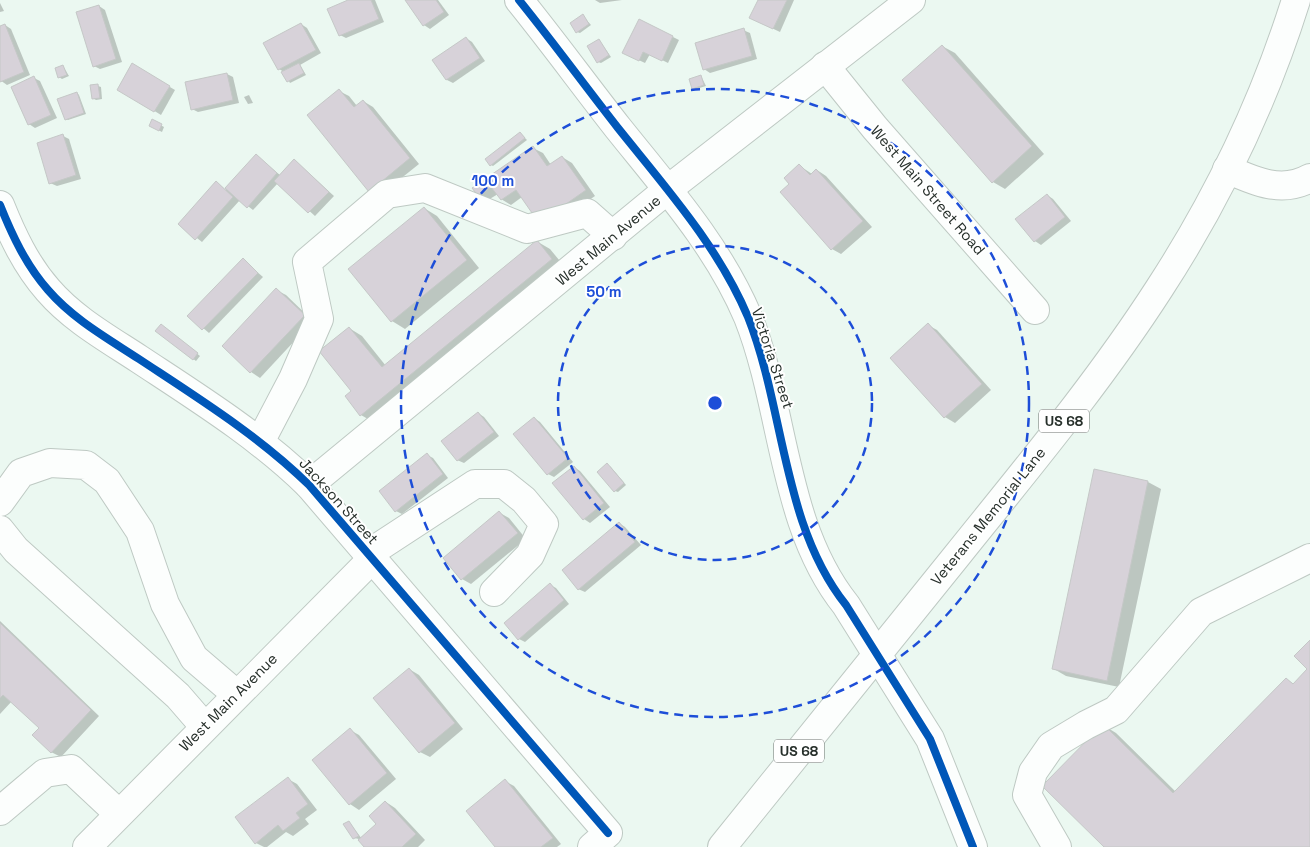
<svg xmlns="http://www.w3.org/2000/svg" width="1310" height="847" font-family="'Space Grotesk',sans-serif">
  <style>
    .shadow { fill: #0003 }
    .building { fill: #d7d2d9; stroke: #c5c8c7 }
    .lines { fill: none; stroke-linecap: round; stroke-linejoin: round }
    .minor-casing { stroke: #bec9c3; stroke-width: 30 }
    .major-casing { stroke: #bec9c3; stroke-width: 30 }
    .minor { stroke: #fcfefd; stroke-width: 28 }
    .major { stroke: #fcfefd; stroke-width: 28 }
    .cycleway-casing { stroke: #fff; stroke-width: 11 }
    .cycleway { stroke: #0057b8; stroke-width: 8 }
    .ring { fill: none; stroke: #1d4ed8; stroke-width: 2.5; stroke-dasharray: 9 6 }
    .labels { text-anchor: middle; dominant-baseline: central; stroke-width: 4; stroke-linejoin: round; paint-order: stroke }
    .shield { fill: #fff; stroke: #686e6b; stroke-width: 1 }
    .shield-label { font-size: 14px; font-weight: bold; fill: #27302b }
    .street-label { font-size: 15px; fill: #27302b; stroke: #fff }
    .centre { fill: #1d4ed8; stroke: #fff; stroke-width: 2.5 }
    .ring-label { font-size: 15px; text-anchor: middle; font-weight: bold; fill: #1d4ed8; stroke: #fff; stroke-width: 4; stroke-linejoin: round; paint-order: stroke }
  </style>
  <rect width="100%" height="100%" fill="#ebf8f1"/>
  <!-- shadow -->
  <g class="shadow">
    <polygon points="352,0 375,0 384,22 346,38 340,35"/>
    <polygon points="406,0 438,0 449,15 430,29 424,25"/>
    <polygon points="595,0 622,0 600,3"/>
    <polygon points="759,0 794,0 780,32 757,21"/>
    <polygon points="0,3 4,11 0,12"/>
    <polygon points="99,6 105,10 122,62 100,69 94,66"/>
    <polygon points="583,16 591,25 580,33 577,32"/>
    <polygon points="301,24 307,28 321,53 300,65 306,75 290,83 284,72 279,69"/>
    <polygon points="5,25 11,29 30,75 7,85 0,80 0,27"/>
    <polygon points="743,30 750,33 757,59 710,73 704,69"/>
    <polygon points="673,37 679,40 668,63 650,54 645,63 630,56"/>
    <polygon points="466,38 472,42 485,61 453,83 447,80 434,60"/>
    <polygon points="599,40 611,57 601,63 598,62"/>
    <polygon points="942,46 955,53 1044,154 1005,189 993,182"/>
    <polygon points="133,65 175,90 161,115 119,89"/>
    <polygon points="63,66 69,76 62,79 59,77"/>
    <polygon points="227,74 233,77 239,103 198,112 192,109"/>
    <polygon points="701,76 706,86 696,89 693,88"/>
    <polygon points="34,78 40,81 57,118 35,128 29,124"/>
    <polygon points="98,86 101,87 102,99 96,100 93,98"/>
    <polygon points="339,91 349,96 357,106 363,101 373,107 419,164 379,196"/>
    <polygon points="77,93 79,95 86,114 68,120 66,119"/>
    <polygon points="249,95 253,103 248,104 244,97"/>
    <polygon points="153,121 164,127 162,132 150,126"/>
    <polygon points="520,133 527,140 493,166 491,165"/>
    <polygon points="63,136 69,139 81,179 57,186 50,183"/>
    <polygon points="533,148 543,153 551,165 562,157 572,163 595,196 549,228 522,197 511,205 501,199 498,194 488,200 479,195"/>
    <polygon points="256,156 280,175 294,160 334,196 315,216 278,183 253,210 240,200 202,242 179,224 216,183 226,190"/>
    <polygon points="800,166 812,174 817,170 826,176 872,227 841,254 832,249 791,184"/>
    <polygon points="1047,195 1053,199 1071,221 1041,245 1035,241"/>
    <polygon points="424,208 437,216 479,268 405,329 392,321 350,269"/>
    <polygon points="538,242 550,249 564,266 373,422 361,415 353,391 349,328 362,336 386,366"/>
    <polygon points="243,260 263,277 209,333 189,316"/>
    <polygon points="276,290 286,295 313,321 260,378 251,372"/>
    <polygon points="928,325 937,330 991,390 955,423 945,417 891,358"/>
    <polygon points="164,327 200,356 196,361 157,331"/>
    <polygon points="478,413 484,417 499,436 464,463 457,460"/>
    <polygon points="534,418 540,422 573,462 554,477 548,474"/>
    <polygon points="427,455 433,458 448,478 402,514 396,511"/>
    <polygon points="610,466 626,485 618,492 615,491"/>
    <polygon points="574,467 580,471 610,507 590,523 584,519 554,483"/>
    <polygon points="1095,471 1148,482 1161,489 1119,687 1066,676 1054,669"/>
    <polygon points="500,513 509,518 526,539 471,584 462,579"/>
    <polygon points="619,523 625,527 641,545 585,592 578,589"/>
    <polygon points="550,585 556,588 569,604 525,642 519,639"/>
    <polygon points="0,621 99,716 61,757 51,752 41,728 12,701 0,714"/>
    <polygon points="1310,641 1310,847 1106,847 1103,725 1116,733 1176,792 1286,679 1294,684 1308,669"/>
    <polygon points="409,669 419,675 463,729 430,757 420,752"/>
    <polygon points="350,730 359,735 396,779 359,810 350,804"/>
    <polygon points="288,779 297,784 317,810 305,819 309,824 293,836 286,832 267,847 264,847 256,843"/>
    <polygon points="505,781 514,786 561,844 557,847 497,847"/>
    <polygon points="386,802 395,808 425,840 418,847 366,847 359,839 354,838 349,822 362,839 378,824"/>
  </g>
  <!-- building -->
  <g class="building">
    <polygon points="348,0 371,0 379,19 339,36 327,9"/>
    <polygon points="405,0 436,0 444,12 423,26"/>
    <polygon points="758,0 787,0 773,29 749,18"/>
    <polygon points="99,5 116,59 93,67 76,12"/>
    <polygon points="583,14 589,24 576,33 570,23"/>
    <polygon points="639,19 673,36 662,61 643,52 639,61 622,53"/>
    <polygon points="301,23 316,50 278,70 263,43"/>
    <polygon points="5,24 24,72 0,82 0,26"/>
    <polygon points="744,28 752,56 703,70 695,43"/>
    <polygon points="466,37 480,58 446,80 432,60"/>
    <polygon points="599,39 609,55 597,63 587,46"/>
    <polygon points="942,45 1032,146 992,183 902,80"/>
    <polygon points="132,63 170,86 154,112 117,90"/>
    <polygon points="299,63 304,73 287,82 281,72"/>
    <polygon points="63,65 67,75 58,78 55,68"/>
    <polygon points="227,73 233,100 191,110 185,82"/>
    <polygon points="701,75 704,85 692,89 689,79"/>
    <polygon points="34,76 51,115 28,125 11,87"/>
    <polygon points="98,84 100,98 92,99 90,85"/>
    <polygon points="339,89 354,107 363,100 410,158 369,192 307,115"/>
    <polygon points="77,92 84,113 65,120 57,99"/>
    <polygon points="152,119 162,124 159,131 149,126"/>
    <polygon points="520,132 525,138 490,166 485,159"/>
    <polygon points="63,134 76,175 49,184 37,143"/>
    <polygon points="533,146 547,166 562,156 586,190 539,223 516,190 501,200 491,187 478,196 472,188"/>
    <polygon points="256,154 277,173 247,208 225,188"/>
    <polygon points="294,159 329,192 308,213 274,181"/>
    <polygon points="799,164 810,175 816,169 863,221 831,250 780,192 789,184 784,178"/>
    <polygon points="216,181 233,197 195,240 178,224"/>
    <polygon points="1047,194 1065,217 1034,242 1015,219"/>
    <polygon points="424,207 467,260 391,322 348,269"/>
    <polygon points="537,240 552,259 360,416 345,396 351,391 319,351 349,327 382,367"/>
    <polygon points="243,258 258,273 202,330 187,316"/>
    <polygon points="276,288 305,315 250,373 222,346"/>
    <polygon points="928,323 982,384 944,418 890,358"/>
    <polygon points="161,324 198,353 193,360 155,331"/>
    <polygon points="478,412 494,432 457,461 441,441"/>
    <polygon points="534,417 568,458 547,475 513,434"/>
    <polygon points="427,453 443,474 395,512 379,491"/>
    <polygon points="607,463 624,483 614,492 597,472"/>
    <polygon points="574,466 604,503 583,520 552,483"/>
    <polygon points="1094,469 1148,481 1107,681 1052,669"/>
    <polygon points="499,511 518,533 461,580 443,558"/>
    <polygon points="619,522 635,542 578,590 562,570"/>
    <polygon points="550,583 564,600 518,640 504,623"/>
    <polygon points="0,623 91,710 51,753 32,735 39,728 3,695 0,698"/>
    <polygon points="1310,640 1310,847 1104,847 1042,786 1103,724 1173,793 1286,678 1293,684 1307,669 1294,656"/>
    <polygon points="409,668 455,723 419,753 373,698"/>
    <polygon points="350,728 387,773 349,805 312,760"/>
    <polygon points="288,777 308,804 296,813 300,818 283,831 278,825 255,844 235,817"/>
    <polygon points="505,779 553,838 541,847 495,847 466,811"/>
    <polygon points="385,801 416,834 402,847 364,847 358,840 376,824 369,816"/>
    <polygon points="349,821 359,836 353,839 343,824"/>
  </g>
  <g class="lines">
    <defs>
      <g id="minor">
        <path d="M519,0c34,42 66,86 99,128 48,60 100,118 130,189 37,93 34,208 98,288l84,134 43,108"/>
        <polyline points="825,66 875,128 1035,310"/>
        <path d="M1227,169c27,12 55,25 83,9"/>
        <path d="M0,205c12,30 26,60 48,85 25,29 59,48 91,69 59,39 120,77 170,126l299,348 -16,14"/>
        <polyline points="260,442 293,379 319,319 307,262 387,194 425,188 527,229 587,213 613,236"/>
        <polyline points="309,485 667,190 911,0"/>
        <polyline points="0,502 21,473 50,463 86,465 107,481 140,531 165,604 194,658 236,694"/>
        <polyline points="0,530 16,550 178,696 204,726"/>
        <polyline points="368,554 475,484 504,484 524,500 544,524 530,555 494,592"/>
        <polyline points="0,811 45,773 71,769 118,813"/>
        <polyline points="87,847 372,559"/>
        <polyline points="1057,847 1027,795 1033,772 1051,746 1086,725 1116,710 1201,612 1310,558"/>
      </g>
      <path id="major" d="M722,847c79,-98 158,-196 237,-294 69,-86 140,-171 200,-264 58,-89 105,-187 137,-289"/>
    </defs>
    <!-- minor casing -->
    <use href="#minor" class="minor-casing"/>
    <!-- major casing -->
    <use href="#major" class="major-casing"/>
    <!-- minor -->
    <use href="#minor" class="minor"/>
    <!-- major -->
    <use href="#major" class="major"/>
    <defs>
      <g id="cycleway">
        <path d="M519,0c34,42 66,86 99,128 48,60 100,118 130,189 37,93 34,208 98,288l84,134 43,108"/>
        <path d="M0,205c12,30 26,60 48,85 25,29 59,48 91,69 59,39 120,77 170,126l299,348"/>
      </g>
    </defs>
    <!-- cycleway casing -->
    <use href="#cycleway" class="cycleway-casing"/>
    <!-- cycleway -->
    <use href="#cycleway" class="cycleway"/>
  </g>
  <!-- distance rings -->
  <g class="ring">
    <circle cx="715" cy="403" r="157"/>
    <circle cx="715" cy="403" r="314"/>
  </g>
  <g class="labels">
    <!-- shield labels -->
    <g class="shield">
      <rect x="1039" y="409.5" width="50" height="23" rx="4"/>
      <rect x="774" y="739.5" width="50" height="23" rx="4"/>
    </g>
    <g class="shield-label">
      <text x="1064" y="421">US 68</text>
      <text x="799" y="751">US 68</text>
    </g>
    <!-- street labels -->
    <g class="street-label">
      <text transform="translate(928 190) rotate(49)">West Main Street Road</text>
      <text transform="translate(608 240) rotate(-40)">West Main Avenue</text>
      <text transform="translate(773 358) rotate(72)">Victoria Street</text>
      <text transform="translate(339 501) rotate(48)">Jackson Street</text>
      <text transform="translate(988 516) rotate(-51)">Veterans Memorial Lane</text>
      <text transform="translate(228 702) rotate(-45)">West Main Avenue</text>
    </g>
  </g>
  <circle cx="715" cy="403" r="8" class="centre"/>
  <g class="ring-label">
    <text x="493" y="186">100 m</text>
    <text x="604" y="297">50 m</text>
  </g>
</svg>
